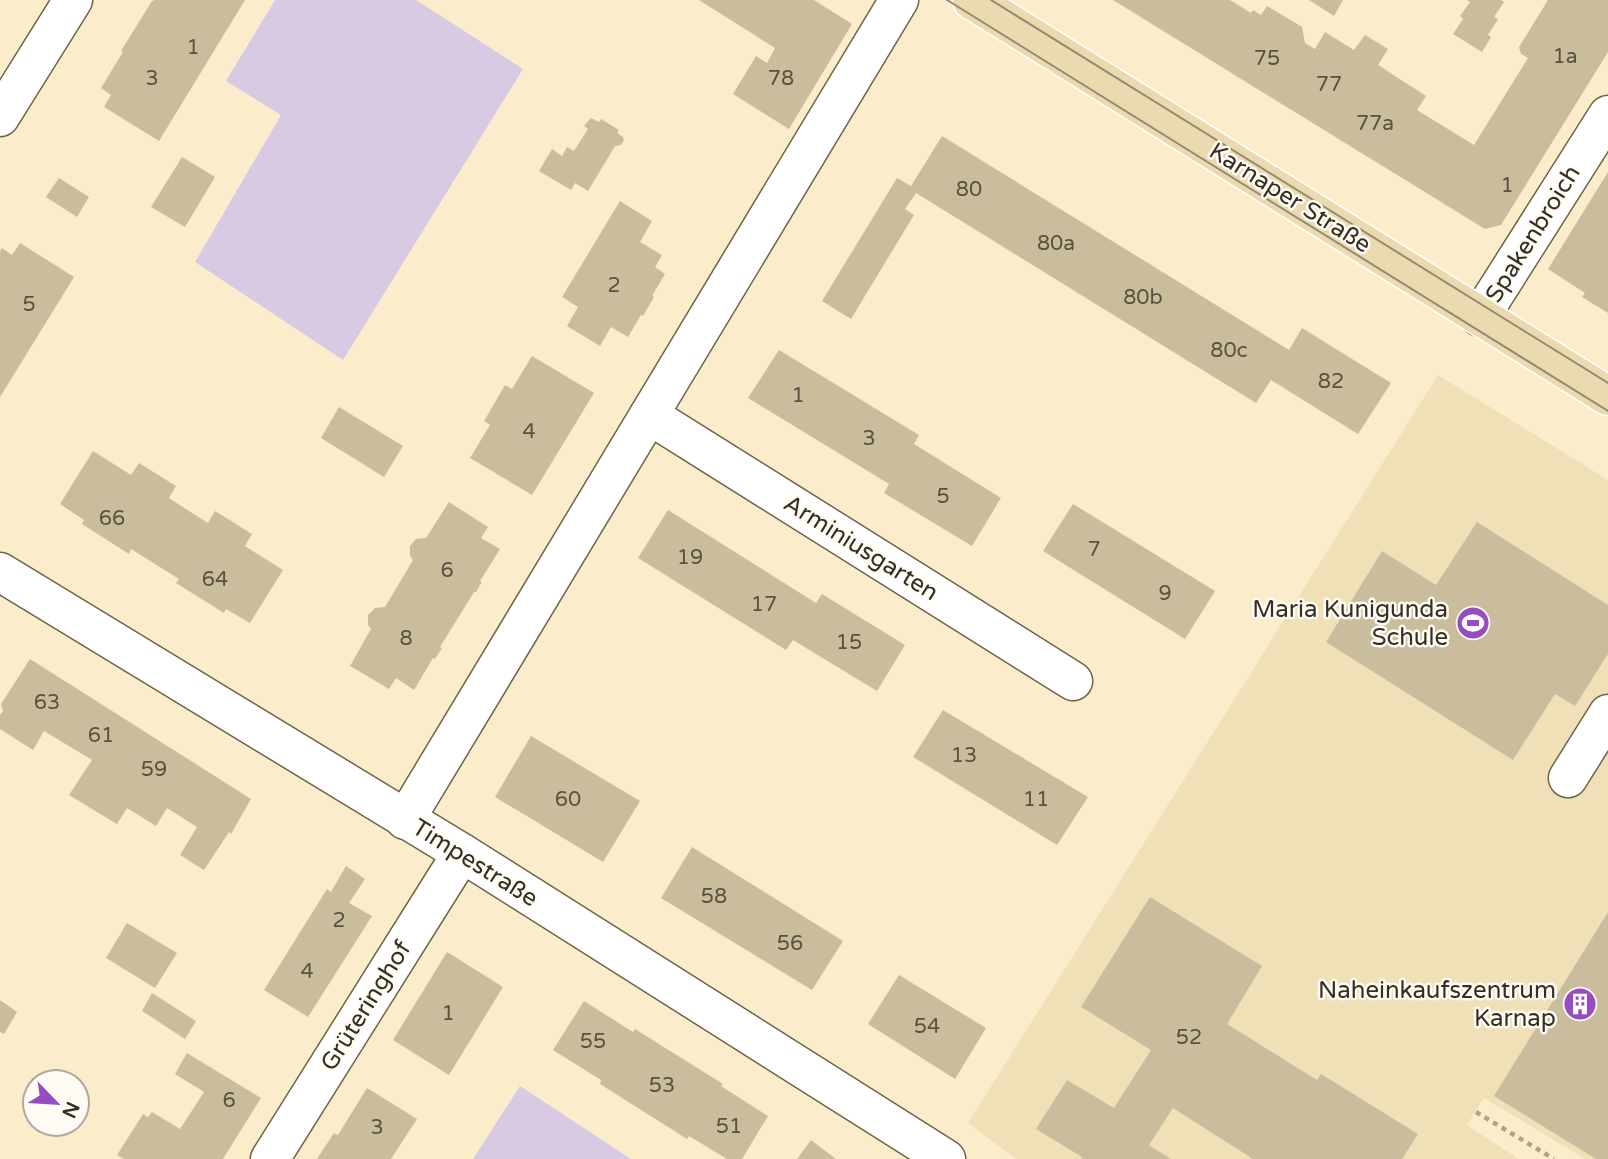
<svg xmlns="http://www.w3.org/2000/svg" width="1608" height="1159" font-family="'Varela Round',sans-serif">
  <style>
    .built { fill: #f0e0b7 }
    .green { fill: #d8cae3 }
    .building { fill: #cabd9d }
    .lines { fill: none; stroke-linecap: round; stroke-linejoin: round }
    .minor-casing { stroke: #6f6446; stroke-width: 41 }
    .major-casing { stroke: #fff; stroke-width: 41 }
    .path { stroke: #afa48a; stroke-width: 4.5; stroke-dasharray: 5 5; stroke-linecap: butt }
    .minor { stroke: #fff; stroke-width: 38 }
    .major { stroke: #ebdab0; stroke-width: 38 }
    .tram { stroke: #948b74; stroke-width: 2 }
    .labels { text-anchor: middle; dominant-baseline: central; stroke-width: 5; stroke-linejoin: round; paint-order: stroke }
    .number-label { font-size: 21px; fill: #5a5241 }
    .street-label { font-size: 24px; fill: #342f22; stroke: #fefbf4 }
    .poi-label { font-size: 24px; fill: #342f22; stroke: #fefbf4; text-anchor: end }
  </style>
  <rect width="100%" height="100%" fill="#fbedcb"/>
  <!-- built -->
  <polygon class="built" points="1438,375 1608,480 1608,1159 1585,1159 1484,1098 1467,1125 1519,1159 1016,1159 968,1123"/>
  <!-- green -->
  <g class="green">
    <polygon points="275,0 416,0 523,69 343,360 195,262 281,115 226,81"/>
    <polygon points="520,1086 631,1159 473,1159"/>
  </g>
  <!-- building -->
  <g class="building">
    <polygon points="155,0 245,0 159,141 104,107 111,95 101,88 123,52 121,51 152,1"/>
    <polygon points="699,0 814,0 852,24 789,129 733,94 756,56 767,63 775,48"/>
    <polygon points="1113,0 1230,0 1251,13 1253,10 1261,15 1267,6 1302,27 1305,43 1315,49 1325,32 1354,50 1365,35 1388,49 1378,65 1426,96 1417,110 1474,145 1528,58 1521,54 1519,47 1548,0 1608,0 1608,52 1501,225 1485,229"/>
    <polygon points="1309,0 1343,0 1334,16"/>
    <polygon points="1467,0 1501,0 1504,2 1494,17 1498,19 1488,35 1491,37 1482,52 1453,34 1463,19 1460,16 1470,2"/>
    <polygon points="591,118 599,122 601,119 619,130 617,133 623,137 624,140 621,145 615,146 588,191 575,183 571,190 539,171 552,149 562,156 567,147 574,151 588,129 584,126"/>
    <polygon points="942,136 1289,350 1302,328 1391,383 1358,434 1271,380 1256,403 916,193 905,209 914,215 851,319 822,301 897,178 911,186"/>
    <polygon points="182,157 215,177 185,227 151,207"/>
    <polygon points="1608,172 1608,313 1582,297 1585,293 1548,269"/>
    <polygon points="59,178 89,197 77,217 46,197"/>
    <polygon points="620,201 652,221 640,242 662,255 655,267 665,274 652,296 654,297 643,316 641,315 628,337 611,327 600,346 567,326 578,307 562,297"/>
    <polygon points="20,243 74,277 0,397 0,251 2,248 12,255"/>
    <polygon points="779,350 919,435 914,444 1001,498 972,546 884,493 889,484 748,398"/>
    <polygon points="532,356 594,393 532,495 470,458 490,425 484,421 505,385 512,389"/>
    <polygon points="339,407 403,446 384,477 321,438"/>
    <polygon points="93,451 131,475 139,463 176,486 169,498 189,511 208,523 215,511 252,534 245,546 283,570 250,623 226,609 224,613 176,583 179,579 131,549 129,554 82,524 84,520 60,504"/>
    <polygon points="449,502 488,527 481,538 500,549 480,581 482,582 476,592 474,592 440,647 442,648 435,659 433,658 414,690 396,678 389,689 350,666 371,629 368,625 368,615 375,608 385,607 413,560 410,556 410,546 416,539 426,538"/>
    <polygon points="1073,504 1215,591 1185,639 1043,551"/>
    <polygon points="668,510 816,603 822,594 905,645 877,691 793,640 786,650 638,558"/>
    <polygon points="1477,522 1608,605 1608,654 1575,706 1555,694 1513,760 1326,642 1382,551 1436,585"/>
    <polygon points="30,659 251,799 231,834 229,832 204,870 180,855 197,827 167,808 156,826 127,808 117,824 69,795 92,760 44,731 33,750 0,729 0,715 3,711 1,704"/>
    <polygon points="943,710 1088,797 1057,845 913,757"/>
    <polygon points="531,736 640,801 603,862 495,797"/>
    <polygon points="692,847 843,941 812,990 661,898"/>
    <polygon points="346,866 365,879 349,903 372,916 308,1017 264,990 327,889 331,892"/>
    <polygon points="1150,897 1262,966 1227,1024 1317,1080 1321,1074 1418,1134 1402,1159 1253,1159 1173,1108 1149,1145 1171,1159 1081,1159 1082,1157 1036,1129 1067,1080 1114,1108 1151,1050 1081,1007"/>
    <polygon points="1608,912 1608,1159 1596,1159 1494,1096"/>
    <polygon points="127,923 177,953 155,988 106,958"/>
    <polygon points="447,952 503,987 449,1075 393,1040"/>
    <polygon points="899,975 986,1028 955,1079 868,1024"/>
    <polygon points="152,993 196,1021 185,1039 142,1011"/>
    <polygon points="0,1000 17,1012 4,1034 0,1032"/>
    <polygon points="584,1001 633,1032 635,1029 723,1084 721,1086 768,1116 742,1159 727,1159 689,1136 687,1139 600,1084 601,1080 553,1050"/>
    <polygon points="187,1053 261,1098 223,1159 124,1159 117,1155 143,1114 148,1117 152,1112 180,1129 204,1092 175,1074"/>
    <polygon points="367,1088 417,1119 391,1159 317,1159 334,1133 338,1135"/>
    <polygon points="811,1140 836,1159 797,1159"/>
  </g>
  <g class="lines">
    <defs>
      <g id="minor">
        <polyline points="0,117 73,0"/>
        <polyline points="1480,317 1608,115"/>
        <polyline points="649,415 1073,681"/>
        <polyline points="0,572 462,853 946,1159"/>
        <polyline points="1568,778 1608,714"/>
        <polyline points="405,820 899,0"/>
        <polyline points="270,1159 462,853"/>
      </g>
      <polyline id="major" points="972,0 1608,396"/>
    </defs>
    <!-- minor casing -->
    <use href="#minor" class="minor-casing"/>
    <!-- major casing -->
    <use href="#major" class="major-casing"/>
    <!-- path -->
    <polyline class="path" points="1476,1112 1554,1159"/>
    <!-- minor -->
    <use href="#minor" class="minor"/>
    <!-- major -->
    <use href="#major" class="major"/>
    <!-- tram -->
    <g class="tram">
      <polyline points="947,0 1608,411"/>
      <polyline points="991,0 1608,383"/>
    </g>
  </g>
  <!-- icons -->
  <defs>
    <symbol id="stadium-disc" viewBox="-11 -11 22 22"><circle r="9.5" fill="#954dc0" stroke="#fefbf4"/><path d="M0-5a6.5 5 0 1 0 0 10a6.5 5 0 1 0 0-10ZM-3.5-1.8h7v3.6h-7Z" fill="#fff"/></symbol>
    <symbol id="building-disc" viewBox="-11 -11 22 22"><circle r="9.5" fill="#954dc0" stroke="#fefbf4"/><path d="M-4-6H4V6H1V3H-1V6H-4ZM-2.5-4.3h1.7v1.8h-1.7ZM.8-4.3h1.7v1.8H.8ZM-2.5-1h1.7V.8h-1.7ZM.8-1h1.7V.8H.8Z" fill="#fff"/></symbol>
  </defs>
  <g fill-rule="evenodd">
    <use href="#stadium-disc" x="1454" y="604" width="38" height="38"/>
    <use href="#building-disc" x="1561" y="985" width="38" height="38"/>
  </g>
  <g class="labels">
    <!-- number labels -->
    <g class="number-label">
      <text x="193" y="47">1</text>
      <text x="1565" y="56">1a</text>
      <text x="1267" y="58">75</text>
      <text x="152" y="78">3</text>
      <text x="781" y="78">78</text>
      <text x="1329" y="84">77</text>
      <text x="1375" y="123">77a</text>
      <text x="1507" y="185">1</text>
      <text x="969" y="189">80</text>
      <text x="1056" y="243">80a</text>
      <text x="614" y="285">2</text>
      <text x="1143" y="297">80b</text>
      <text x="29" y="304">5</text>
      <text x="1229" y="350">80c</text>
      <text x="1331" y="381">82</text>
      <text x="798" y="395">1</text>
      <text x="529" y="431">4</text>
      <text x="869" y="438">3</text>
      <text x="943" y="496">5</text>
      <text x="112" y="518">66</text>
      <text x="1094" y="549">7</text>
      <text x="690" y="557">19</text>
      <text x="447" y="570">6</text>
      <text x="215" y="579">64</text>
      <text x="1165" y="593">9</text>
      <text x="764" y="604">17</text>
      <text x="406" y="638">8</text>
      <text x="849" y="642">15</text>
      <text x="47" y="702">63</text>
      <text x="101" y="735">61</text>
      <text x="964" y="755">13</text>
      <text x="154" y="769">59</text>
      <text x="568" y="799">60</text>
      <text x="1036" y="799">11</text>
      <text x="714" y="896">58</text>
      <text x="339" y="920">2</text>
      <text x="790" y="943">56</text>
      <text x="307" y="971">4</text>
      <text x="448" y="1013">1</text>
      <text x="927" y="1026">54</text>
      <text x="1189" y="1037">52</text>
      <text x="593" y="1041">55</text>
      <text x="662" y="1085">53</text>
      <text x="229" y="1100">6</text>
      <text x="729" y="1126">51</text>
      <text x="377" y="1127">3</text>
    </g>
    <!-- street labels -->
    <g class="street-label">
      <text transform="translate(1290 198) rotate(32)">Karnaper Straße</text>
      <text transform="translate(1533 234) rotate(-58)">Spakenbroich</text>
      <text transform="translate(861 548) rotate(32)">Arminiusgarten</text>
      <text transform="translate(475 863) rotate(32)">Timpestraße</text>
      <text transform="translate(366 1006) rotate(-58)">Grüteringhof</text>
    </g>
    <!-- poi labels -->
    <g class="poi-label">
      <text x="1448" y="609">Maria Kunigunda<tspan x="1448" dy="28">Schule</tspan></text>
      <text x="1556" y="990">Naheinkaufszentrum<tspan x="1556" dy="28">Karnap</tspan></text>
    </g>
  </g>
  <!-- north arrow -->
  <g transform="translate(56 1103) rotate(115)"><circle r="33" fill="#fefbf4" stroke="#ada9a0" stroke-width="2"/>
  <path d="M0-5L12 26L0 18L-12 26Z" fill="#954dc0"/>
  <text y="-10" font-size="19" font-weight="bold" text-anchor="middle" fill="#342f22">N</text>
  </g>
</svg>
